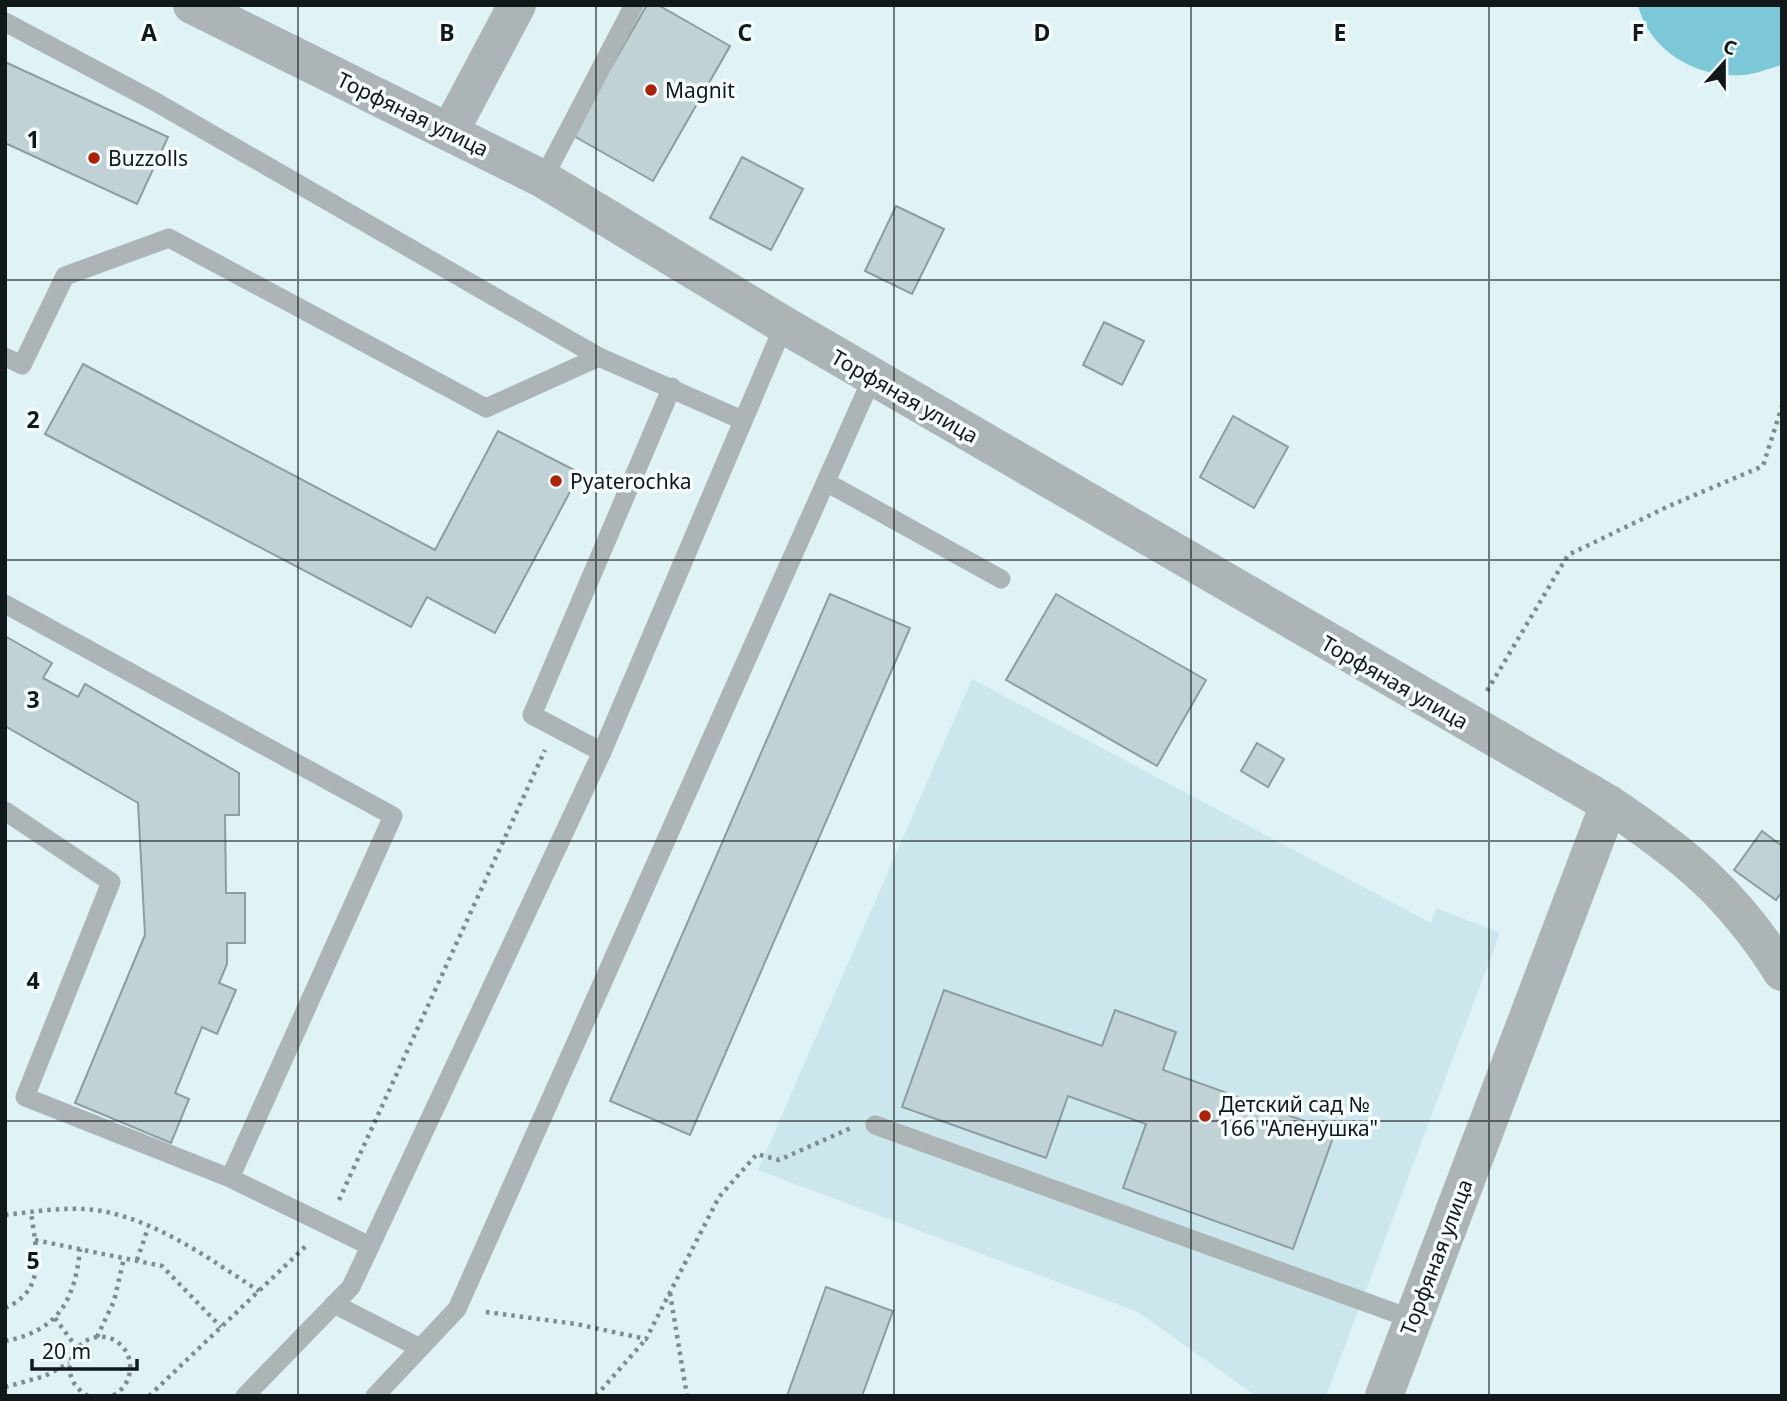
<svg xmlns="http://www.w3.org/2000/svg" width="1787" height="1401" font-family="'Noto Sans',sans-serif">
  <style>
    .built { fill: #cbe6ec }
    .green { fill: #7cc8d8 }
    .building { fill: #c0d2d6; stroke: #8c9da1; stroke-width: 2 }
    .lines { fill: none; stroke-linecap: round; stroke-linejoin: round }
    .path { stroke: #7f8c8f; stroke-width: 4.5; stroke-dasharray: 3.5 5; stroke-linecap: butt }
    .lane { stroke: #acb4b5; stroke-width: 19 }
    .street { stroke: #acb4b5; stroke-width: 38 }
    .grid { fill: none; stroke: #111819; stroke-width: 2; stroke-opacity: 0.55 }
    .poi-dot { fill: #ae2107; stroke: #f5fdfe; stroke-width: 2.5 }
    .labels { text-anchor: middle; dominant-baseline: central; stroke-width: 7; stroke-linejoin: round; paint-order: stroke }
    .poi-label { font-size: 21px; fill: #111819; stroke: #f5fdfe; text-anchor: start }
    .street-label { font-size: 21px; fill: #111819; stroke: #f5fdfe }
    .grid-label { font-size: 23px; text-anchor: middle; font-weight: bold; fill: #111819; stroke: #f5fdfe; stroke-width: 7; stroke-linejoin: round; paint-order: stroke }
  </style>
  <rect width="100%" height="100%" fill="#dff2f6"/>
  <!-- built -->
  <polygon class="built" points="972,679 1431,923 1436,908 1500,933 1326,1396 1256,1396 1138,1312 758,1170"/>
  <!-- green -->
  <path class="green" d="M1638,5h144v60c-12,3 -26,9 -38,10 -45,4 -95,-23 -106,-70z"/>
  <!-- building -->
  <g class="building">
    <polygon points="647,5 658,5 730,46 653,181 572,135"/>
    <polygon points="5,62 168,137 137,204 5,143"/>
    <polygon points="742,157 803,189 771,250 710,218"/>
    <polygon points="896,206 944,229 912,294 865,271"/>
    <polygon points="1104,322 1144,341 1122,385 1083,365"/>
    <polygon points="83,364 435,550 498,431 580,473 495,633 427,597 411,627 45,434"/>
    <polygon points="1233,416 1288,447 1254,508 1200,477"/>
    <polygon points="830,594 910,628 690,1135 610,1101"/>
    <polygon points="1056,594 1206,680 1157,766 1006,680"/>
    <polygon points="5,636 52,663 43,678 78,697 85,684 239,773 239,815 225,815 226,893 245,893 245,943 227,943 227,964 219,983 236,990 217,1034 202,1027 175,1093 189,1099 171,1143 75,1103 145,935 138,803 5,726"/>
    <polygon points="1257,743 1284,759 1268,787 1241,771"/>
    <polygon points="1762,831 1782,846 1782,892 1776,900 1734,870"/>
    <polygon points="944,990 1102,1046 1115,1010 1176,1032 1163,1070 1335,1132 1293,1249 1123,1188 1146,1124 1068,1096 1046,1158 902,1107"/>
    <polygon points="826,1287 893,1311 862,1396 787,1396"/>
  </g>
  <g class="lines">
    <!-- path -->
    <g class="path">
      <polyline points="1487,691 1568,555 1669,506 1763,466 1782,406"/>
      <polyline points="339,1200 545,750"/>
      <path d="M5,1215c34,-4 68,-10 102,-3 55,12 106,49 152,79"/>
      <polyline points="35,1240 162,1266 221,1327"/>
      <polyline points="137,1260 148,1228"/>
      <polyline points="670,1293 687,1396"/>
      <path d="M5,1308c43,-18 31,-58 26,-96"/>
      <polyline points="486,1312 576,1324 646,1339 719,1197 757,1154 779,1160 851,1128"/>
      <polyline points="55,1318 77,1348"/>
      <polyline points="97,1337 114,1301 124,1258"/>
      <path d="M5,1341c54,-10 70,-42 75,-92"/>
      <polyline points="5,1387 45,1376 69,1363"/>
      <path d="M88,1396c-44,-26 1,-80 33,-51 7,7 10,16 9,25 -1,12 -8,21 -18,26"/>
      <polyline points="149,1396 308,1244"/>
      <polyline points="596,1396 646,1339"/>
    </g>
    <!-- lane -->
    <g class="lane">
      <polyline points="5,22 154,101 599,357 742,420"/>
      <polyline points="543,179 634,5"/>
      <polyline points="5,357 22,365 65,276 169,238 486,408 599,357"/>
      <polyline points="826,482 1001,579"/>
      <polyline points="5,604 393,816 230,1178 368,1245"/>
      <polyline points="602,752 532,715 672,387"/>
      <polyline points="5,811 111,882 25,1097 230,1178"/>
      <polyline points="875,1125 1412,1319"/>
      <polyline points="334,1304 420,1348"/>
      <polyline points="245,1396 351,1287 602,752 784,325"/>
      <polyline points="375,1396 457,1309 873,376"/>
    </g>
    <!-- street -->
    <g class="street">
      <path d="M192,5l351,174 241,146 825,479c76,51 123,89 173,168"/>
      <polyline points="450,131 517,5"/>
      <polyline points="1384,1396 1609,804"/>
    </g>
  </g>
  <!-- grid -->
  <path class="grid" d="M298,5v1391M596,5v1391M894,5v1391M1191,5v1391M1489,5v1391M5,280h1777M5,560h1777M5,841h1777M5,1121h1777"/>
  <!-- markers -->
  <g class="poi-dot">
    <circle cx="651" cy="90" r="7"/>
    <circle cx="94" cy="158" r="7"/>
    <circle cx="556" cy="481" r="7"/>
    <circle cx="1205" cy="1116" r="7"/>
  </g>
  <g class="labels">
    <!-- poi labels -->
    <g class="poi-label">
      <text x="665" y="90">Magnit</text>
      <text x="108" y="158">Buzzolls</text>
      <text x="570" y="481">Pyaterochka</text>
      <text x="1219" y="1104">Детский сад №<tspan x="1219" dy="24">166 "Аленушка"</tspan></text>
    </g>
    <!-- street labels -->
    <g class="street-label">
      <text transform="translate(413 114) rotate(26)">Торфяная улица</text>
      <text transform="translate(905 396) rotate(30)">Торфяная улица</text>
      <text transform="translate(1395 682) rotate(30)">Торфяная улица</text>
      <text transform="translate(1436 1257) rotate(-69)">Торфяная улица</text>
    </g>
  </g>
  <g class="grid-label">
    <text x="149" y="41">A</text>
    <text x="447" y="41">B</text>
    <text x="745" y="41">C</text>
    <text x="1042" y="41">D</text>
    <text x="1340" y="41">E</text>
    <text x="1638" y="41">F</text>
    <text x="33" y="148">1</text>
    <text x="33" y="428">2</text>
    <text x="33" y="708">3</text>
    <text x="33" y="989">4</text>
    <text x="33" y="1269">5</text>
  </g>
  <!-- border -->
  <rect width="1787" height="1401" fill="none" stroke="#111819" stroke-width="14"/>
  <!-- north arrow -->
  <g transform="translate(1724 63) rotate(21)" stroke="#f5fdfe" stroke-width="5" paint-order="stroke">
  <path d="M0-5L12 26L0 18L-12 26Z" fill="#111819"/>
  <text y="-10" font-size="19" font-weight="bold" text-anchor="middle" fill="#111819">С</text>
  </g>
  <!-- scale -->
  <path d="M32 1359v10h105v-10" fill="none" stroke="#111819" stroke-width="3.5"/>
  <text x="42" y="1359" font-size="21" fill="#111819" stroke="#f5fdfe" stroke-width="5" paint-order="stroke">20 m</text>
</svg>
